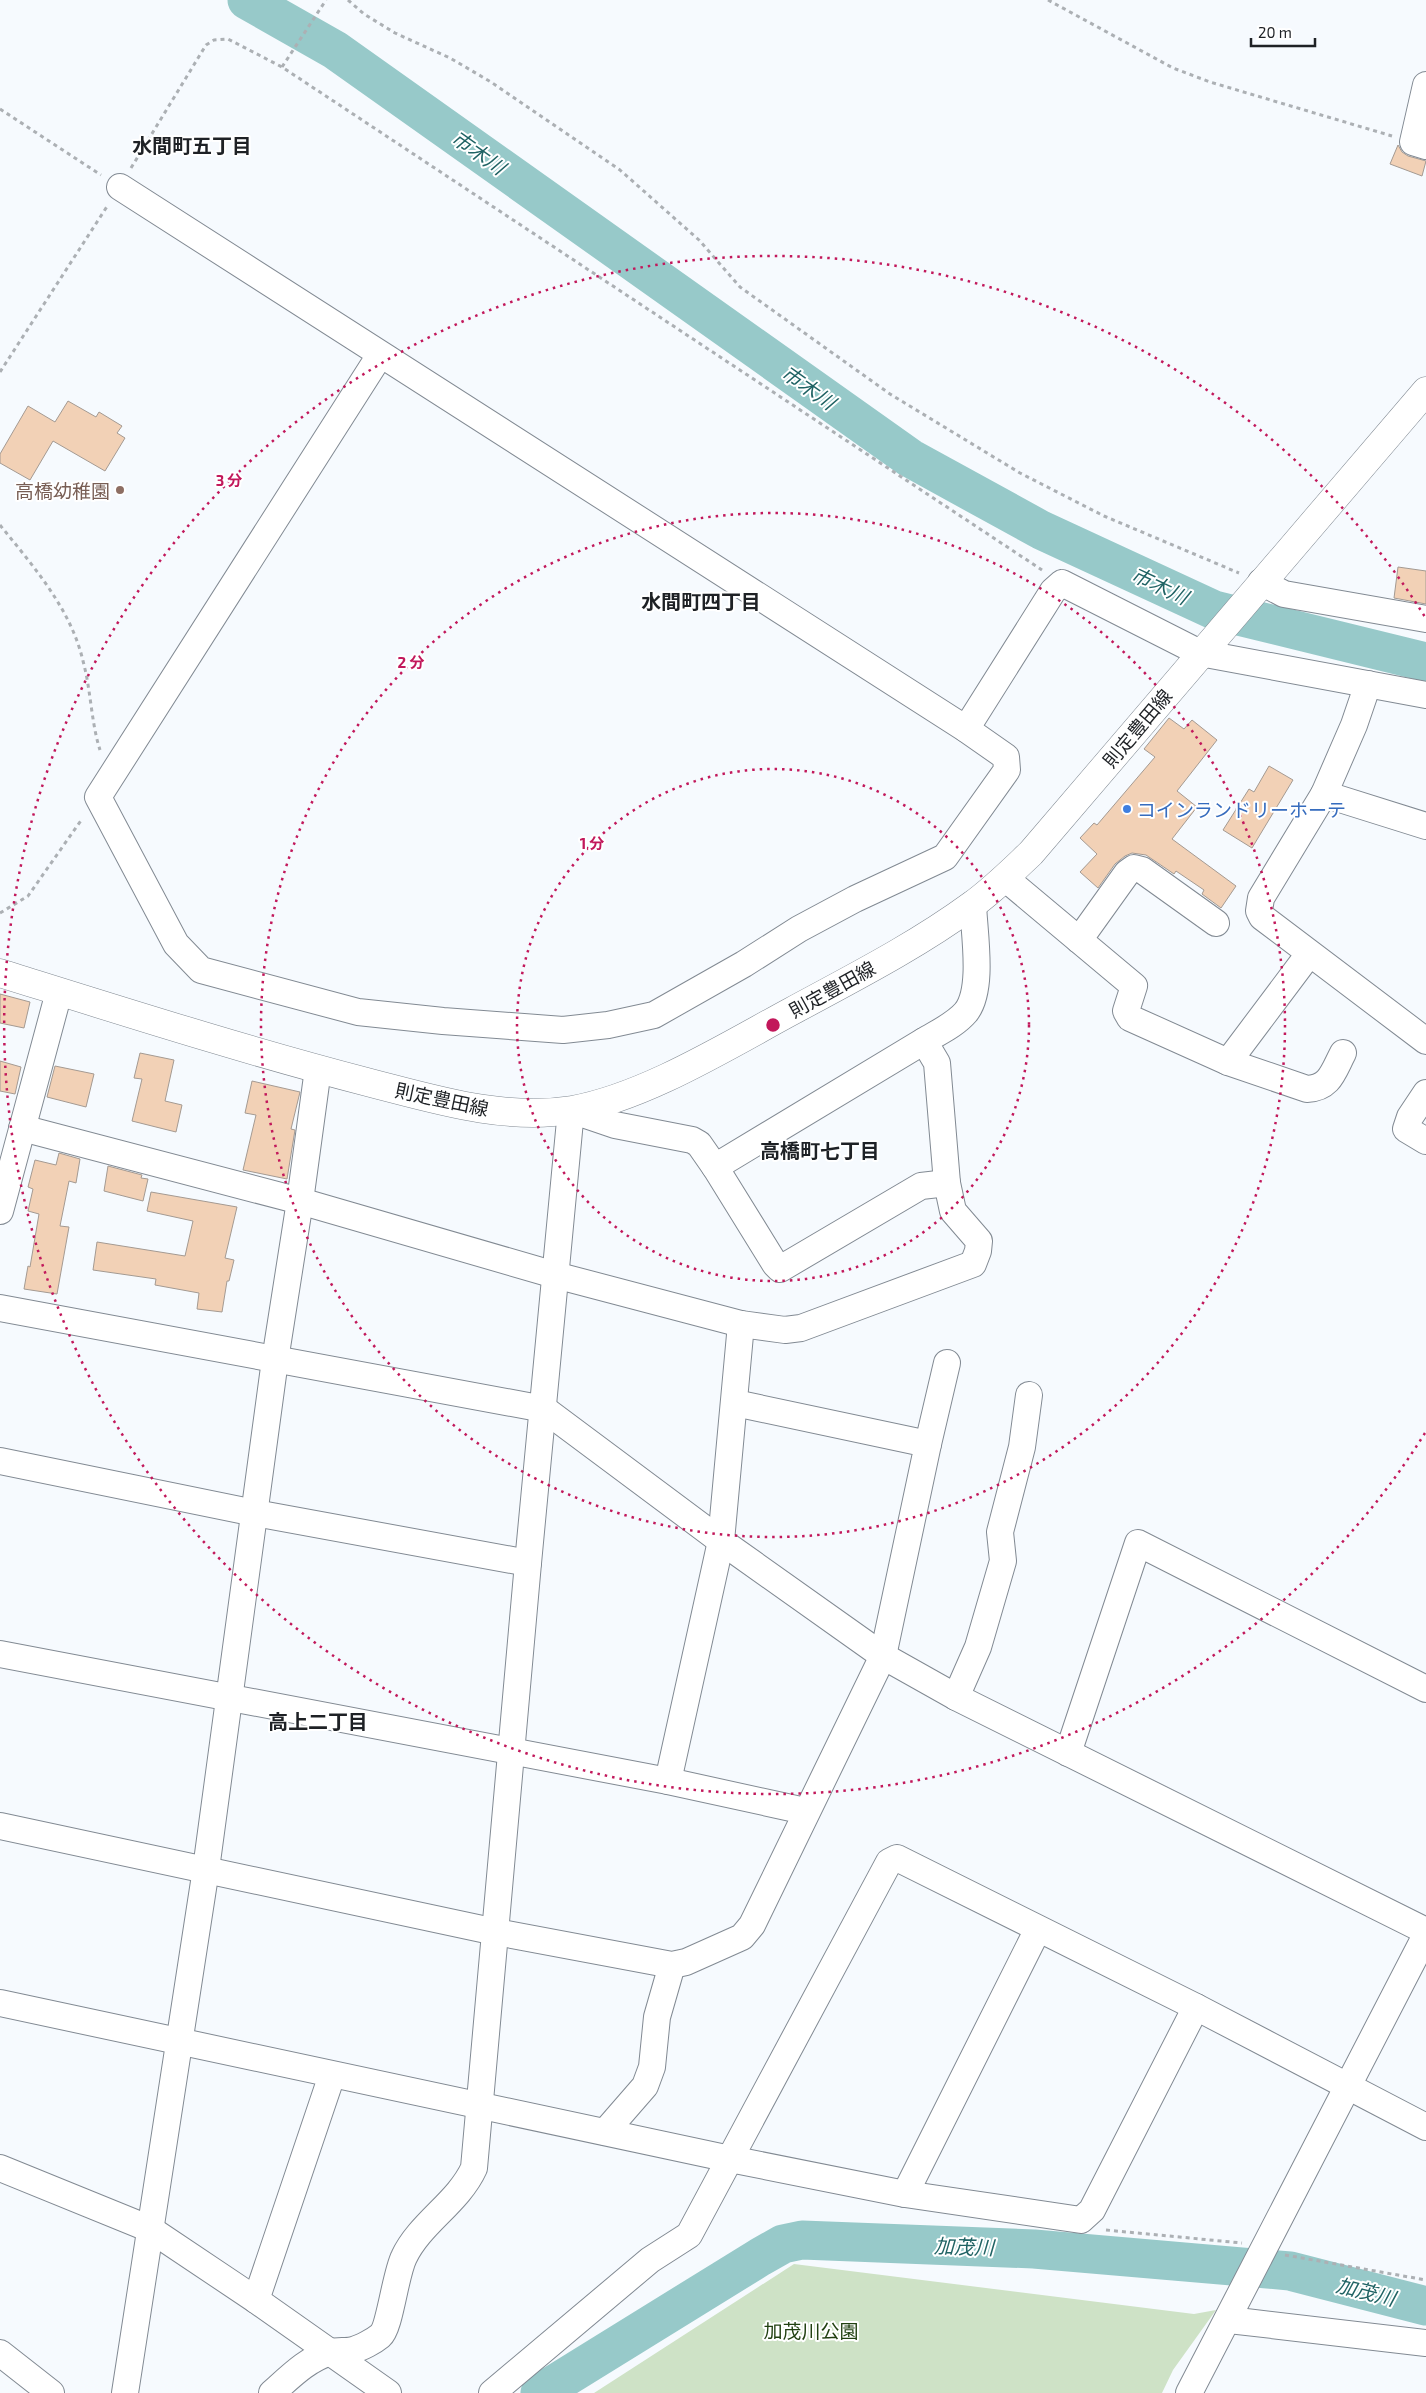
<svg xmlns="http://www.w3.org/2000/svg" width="1426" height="2393" font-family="'Exo 2','Noto Sans JP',sans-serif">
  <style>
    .green { fill: #cee2c6 }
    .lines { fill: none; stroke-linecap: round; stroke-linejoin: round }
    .river { stroke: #97c9c9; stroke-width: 39 }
    .building { fill: #f2d1b6; stroke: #a49a92 }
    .minor-casing { stroke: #828a93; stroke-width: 28 }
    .major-casing { stroke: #828a93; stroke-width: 29 }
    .path { stroke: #acb0b4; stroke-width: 3; stroke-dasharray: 4 4; stroke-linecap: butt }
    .minor { stroke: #fff; stroke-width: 26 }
    .major { stroke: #fff; stroke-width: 28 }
    .ring { fill: none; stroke: #c2185b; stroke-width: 2.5; stroke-dasharray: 2.5 5 }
    .education-dot { fill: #8d6e63; stroke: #fff; stroke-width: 2 }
    .shop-dot { fill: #3f7fe0; stroke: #fff; stroke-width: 2 }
    .labels { text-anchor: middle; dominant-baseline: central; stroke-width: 4; stroke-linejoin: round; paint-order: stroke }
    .education-label { font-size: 19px; fill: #785e54; stroke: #fff; text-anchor: end }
    .street-label { font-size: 19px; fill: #1e2125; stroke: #fff }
    .shop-label { font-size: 19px; fill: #366cbe; stroke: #fff; text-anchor: start }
    .park-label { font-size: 19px; fill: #214011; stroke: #fff }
    .neighbourhood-label { font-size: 20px; font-weight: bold; fill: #1e2125; stroke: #fff }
    .water-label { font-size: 20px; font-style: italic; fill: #206364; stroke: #fff }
    .centre { fill: #c2185b; stroke: #fff; stroke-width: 2.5 }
    .ring-label { font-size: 15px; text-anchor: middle; font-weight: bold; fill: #c2185b; stroke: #fff; stroke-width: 4; stroke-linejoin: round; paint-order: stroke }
  </style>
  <rect width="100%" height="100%" fill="#f6fafe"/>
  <!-- green -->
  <polygon class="green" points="794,2264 1194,2314 1216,2310 1173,2370 1162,2393 594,2393"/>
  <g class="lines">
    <!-- river -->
    <g class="river">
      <polyline points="247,0 335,50 910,458 1041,530 1214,610 1426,662"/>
      <polyline points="540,2393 760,2257 783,2244 802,2240 1034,2249 1290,2271 1426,2306"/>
    </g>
  </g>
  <!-- building -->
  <g class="building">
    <polygon points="1398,145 1402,152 1408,156 1426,161 1422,176 1390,164"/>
    <polygon points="68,401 96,417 99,412 122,426 117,433 125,438 105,471 53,441 30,480 0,463 0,454 28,406 55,422"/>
    <polygon points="1398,567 1426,571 1426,604 1394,598"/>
    <polygon points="1169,718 1184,729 1192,720 1217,740 1177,791 1197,807 1172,839 1236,886 1221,908 1202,894 1204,890 1176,871 1174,874 1146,855 1132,853 1125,856 1115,864 1098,888 1080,872 1097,854 1080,838 1094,823 1097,825 1155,757 1144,749"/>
    <polygon points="1269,766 1293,780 1252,848 1223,830 1249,789 1254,792"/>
    <polygon points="0,994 30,1002 24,1028 0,1023"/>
    <polygon points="140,1053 174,1060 165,1101 182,1105 176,1132 132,1121 142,1079 134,1078"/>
    <polygon points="0,1061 21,1067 15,1094 0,1091"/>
    <polygon points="55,1066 94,1074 86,1107 47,1097"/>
    <polygon points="252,1081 300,1092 291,1129 295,1130 287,1179 243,1170 256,1115 245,1113"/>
    <polygon points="59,1153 80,1159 76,1183 69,1181 60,1226 69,1227 57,1294 24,1289 28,1266 30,1267 39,1214 28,1211 33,1189 28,1187 35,1160 56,1165"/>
    <polygon points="108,1166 142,1175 141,1178 148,1179 143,1201 104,1191"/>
    <polygon points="151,1192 237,1207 225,1258 234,1260 229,1281 227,1281 222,1312 197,1309 199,1293 155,1285 156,1279 93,1270 97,1242 185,1256 193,1221 147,1211"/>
  </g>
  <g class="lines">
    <defs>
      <g id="minor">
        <polyline points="1426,85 1413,142 1426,146"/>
        <polyline points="120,187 966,729 1006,757 1007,770 945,857 855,899 799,929 744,964 654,1015 608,1025 563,1030 443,1021 358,1012 201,970 176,944 98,797 380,355"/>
        <polyline points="1261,582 1284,594 1426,619"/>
        <polyline points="1368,684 1354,725 1324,794 1261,898 1259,911 1262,917 1426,1041"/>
        <polyline points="966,729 1053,591 1062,583 1200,653 1426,695"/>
        <polyline points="1324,794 1426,826"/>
        <path d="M1005,878l129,108 -8,25 4,7 98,44 79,27c23,-1 26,-17 36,-36"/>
        <polyline points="1079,940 1127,873 1134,868 1142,870 1216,923"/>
        <polyline points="924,1041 715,1167 775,1264 780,1269 921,1186 947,1183"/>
        <polyline points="1228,1062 1309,954"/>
        <polyline points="1426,1093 1410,1117 1406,1129 1426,1141"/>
        <polyline points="22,1128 300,1201 555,1275 741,1324 721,1541 668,1781"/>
        <polyline points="0,1211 59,992"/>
        <polyline points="0,1308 544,1409 721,1541 883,1656 956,1697 1426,1931"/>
        <path d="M741,1324l44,6 16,-2 172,-64 5,-13 1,-10 -26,-30 -6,-28 -10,-120 -13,-22c13,-8 31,-16 42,-29 18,-23 8,-79 7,-108"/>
        <polyline points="928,1444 947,1363"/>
        <polyline points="0,1461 255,1513 528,1563"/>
        <polyline points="0,1654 668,1781 805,1811"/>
        <polyline points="956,1697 978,1647 1003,1561 1000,1532 1022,1447 1029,1395"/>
        <polyline points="1068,1753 1138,1543 1426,1689"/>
        <polyline points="0,1826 496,1932 672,1965 686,1962 742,1937 752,1925 883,1656 928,1444 735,1403"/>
        <polyline points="0,2003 730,2159 905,2194 1081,2220 1092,2210 1196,2007"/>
        <polyline points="605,2132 645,2086 652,2067 657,2017 672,1965"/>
        <polyline points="0,2168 150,2229 256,2300 388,2393"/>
        <polyline points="905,2194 1038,1929"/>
        <polyline points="256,2300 332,2075"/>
        <polyline points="1229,2320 1426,2343"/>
        <polyline points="0,2353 51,2393"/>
        <polyline points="125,2393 206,1869 275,1360 300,1201 318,1069"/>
        <path d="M272,2393c18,-16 35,-34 59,-41 7,-2 15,0 22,-2 8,-2 21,-9 27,-14 10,-8 15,-61 24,-79 16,-34 54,-54 70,-89l54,-605 43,-453 44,15 77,15 7,4 16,23"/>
        <polyline points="492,2393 650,2260 689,2235 889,1862 897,1858 1196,2007 1426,2127"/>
        <polyline points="1189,2393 1426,1935"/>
      </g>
      <path id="major" d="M0,973c122,38 244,77 367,109 67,17 135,39 205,28 73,-13 155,-64 220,-99 61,-33 124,-65 180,-106 21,-15 40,-34 59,-52l395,-462"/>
    </defs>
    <!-- minor casing -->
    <use href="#minor" class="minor-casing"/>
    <!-- major casing -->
    <use href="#major" class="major-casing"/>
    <!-- path -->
    <g class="path">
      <polyline points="348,0 364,14 395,33 450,58 491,82 620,170 699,240 740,287 890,394 1020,473 1104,516 1239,573"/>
      <polyline points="1048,0 1173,68 1210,82 1392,136"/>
      <polyline points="282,67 326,0"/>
      <polyline points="0,109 101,175"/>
      <polyline points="131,168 206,45 214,40 228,39 282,67 1042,570"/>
      <polyline points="0,372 108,205"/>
      <path d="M0,525c33,41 71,84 83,136 8,29 8,61 17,89"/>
      <polyline points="0,913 28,896 82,819"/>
      <polyline points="1106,2230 1242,2243"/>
      <polyline points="1285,2255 1426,2280"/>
    </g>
    <!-- minor -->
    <use href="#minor" class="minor"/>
    <!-- major -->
    <use href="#major" class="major"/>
  </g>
  <!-- distance rings -->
  <g class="ring">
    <circle cx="773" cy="1025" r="256"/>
    <circle cx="773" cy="1025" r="512"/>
    <path d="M1425 1433A769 769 0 1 1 1425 617"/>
  </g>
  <!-- markers -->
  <circle class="education-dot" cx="120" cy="490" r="5"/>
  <circle class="shop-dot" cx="1127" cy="809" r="5"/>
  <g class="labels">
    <!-- education labels -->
    <g class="education-label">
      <text x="110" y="490">高橋幼稚園</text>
    </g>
    <!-- street labels -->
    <g class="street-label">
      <text transform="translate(1137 728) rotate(-50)">則定豊田線</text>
      <text transform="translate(832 989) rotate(-29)">則定豊田線</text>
      <text transform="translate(442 1099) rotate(12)">則定豊田線</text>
    </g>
    <!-- shop labels -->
    <g class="shop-label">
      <text x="1137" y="809">コインランドリーホーテ</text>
    </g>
    <!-- park labels -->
    <g class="park-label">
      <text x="811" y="2330">加茂川公園</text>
    </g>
    <!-- neighbourhood labels -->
    <g class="neighbourhood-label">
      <text x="192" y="145">水間町五丁目</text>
      <text x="701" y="601">水間町四丁目</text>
      <text x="820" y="1150">高橋町七丁目</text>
      <text x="318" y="1721">高上二丁目</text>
    </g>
    <!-- water labels -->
    <g class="water-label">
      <text transform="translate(479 152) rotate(35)">市木川</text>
      <text transform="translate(809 387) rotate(35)">市木川</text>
      <text transform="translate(1160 585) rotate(25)">市木川</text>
      <text transform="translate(964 2246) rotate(2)">加茂川</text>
      <text transform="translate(1366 2291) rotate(14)">加茂川</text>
    </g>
  </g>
  <circle cx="773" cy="1025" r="8" class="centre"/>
  <g class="ring-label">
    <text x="229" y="486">3 分</text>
    <text x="411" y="668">2 分</text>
    <text x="592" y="849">1 分</text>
  </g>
  <!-- scale -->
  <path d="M1251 38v8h64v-8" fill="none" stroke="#1e2125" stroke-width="2.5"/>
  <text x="1258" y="38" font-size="15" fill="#1e2125" stroke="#ffffff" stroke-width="4" paint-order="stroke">20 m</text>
</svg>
